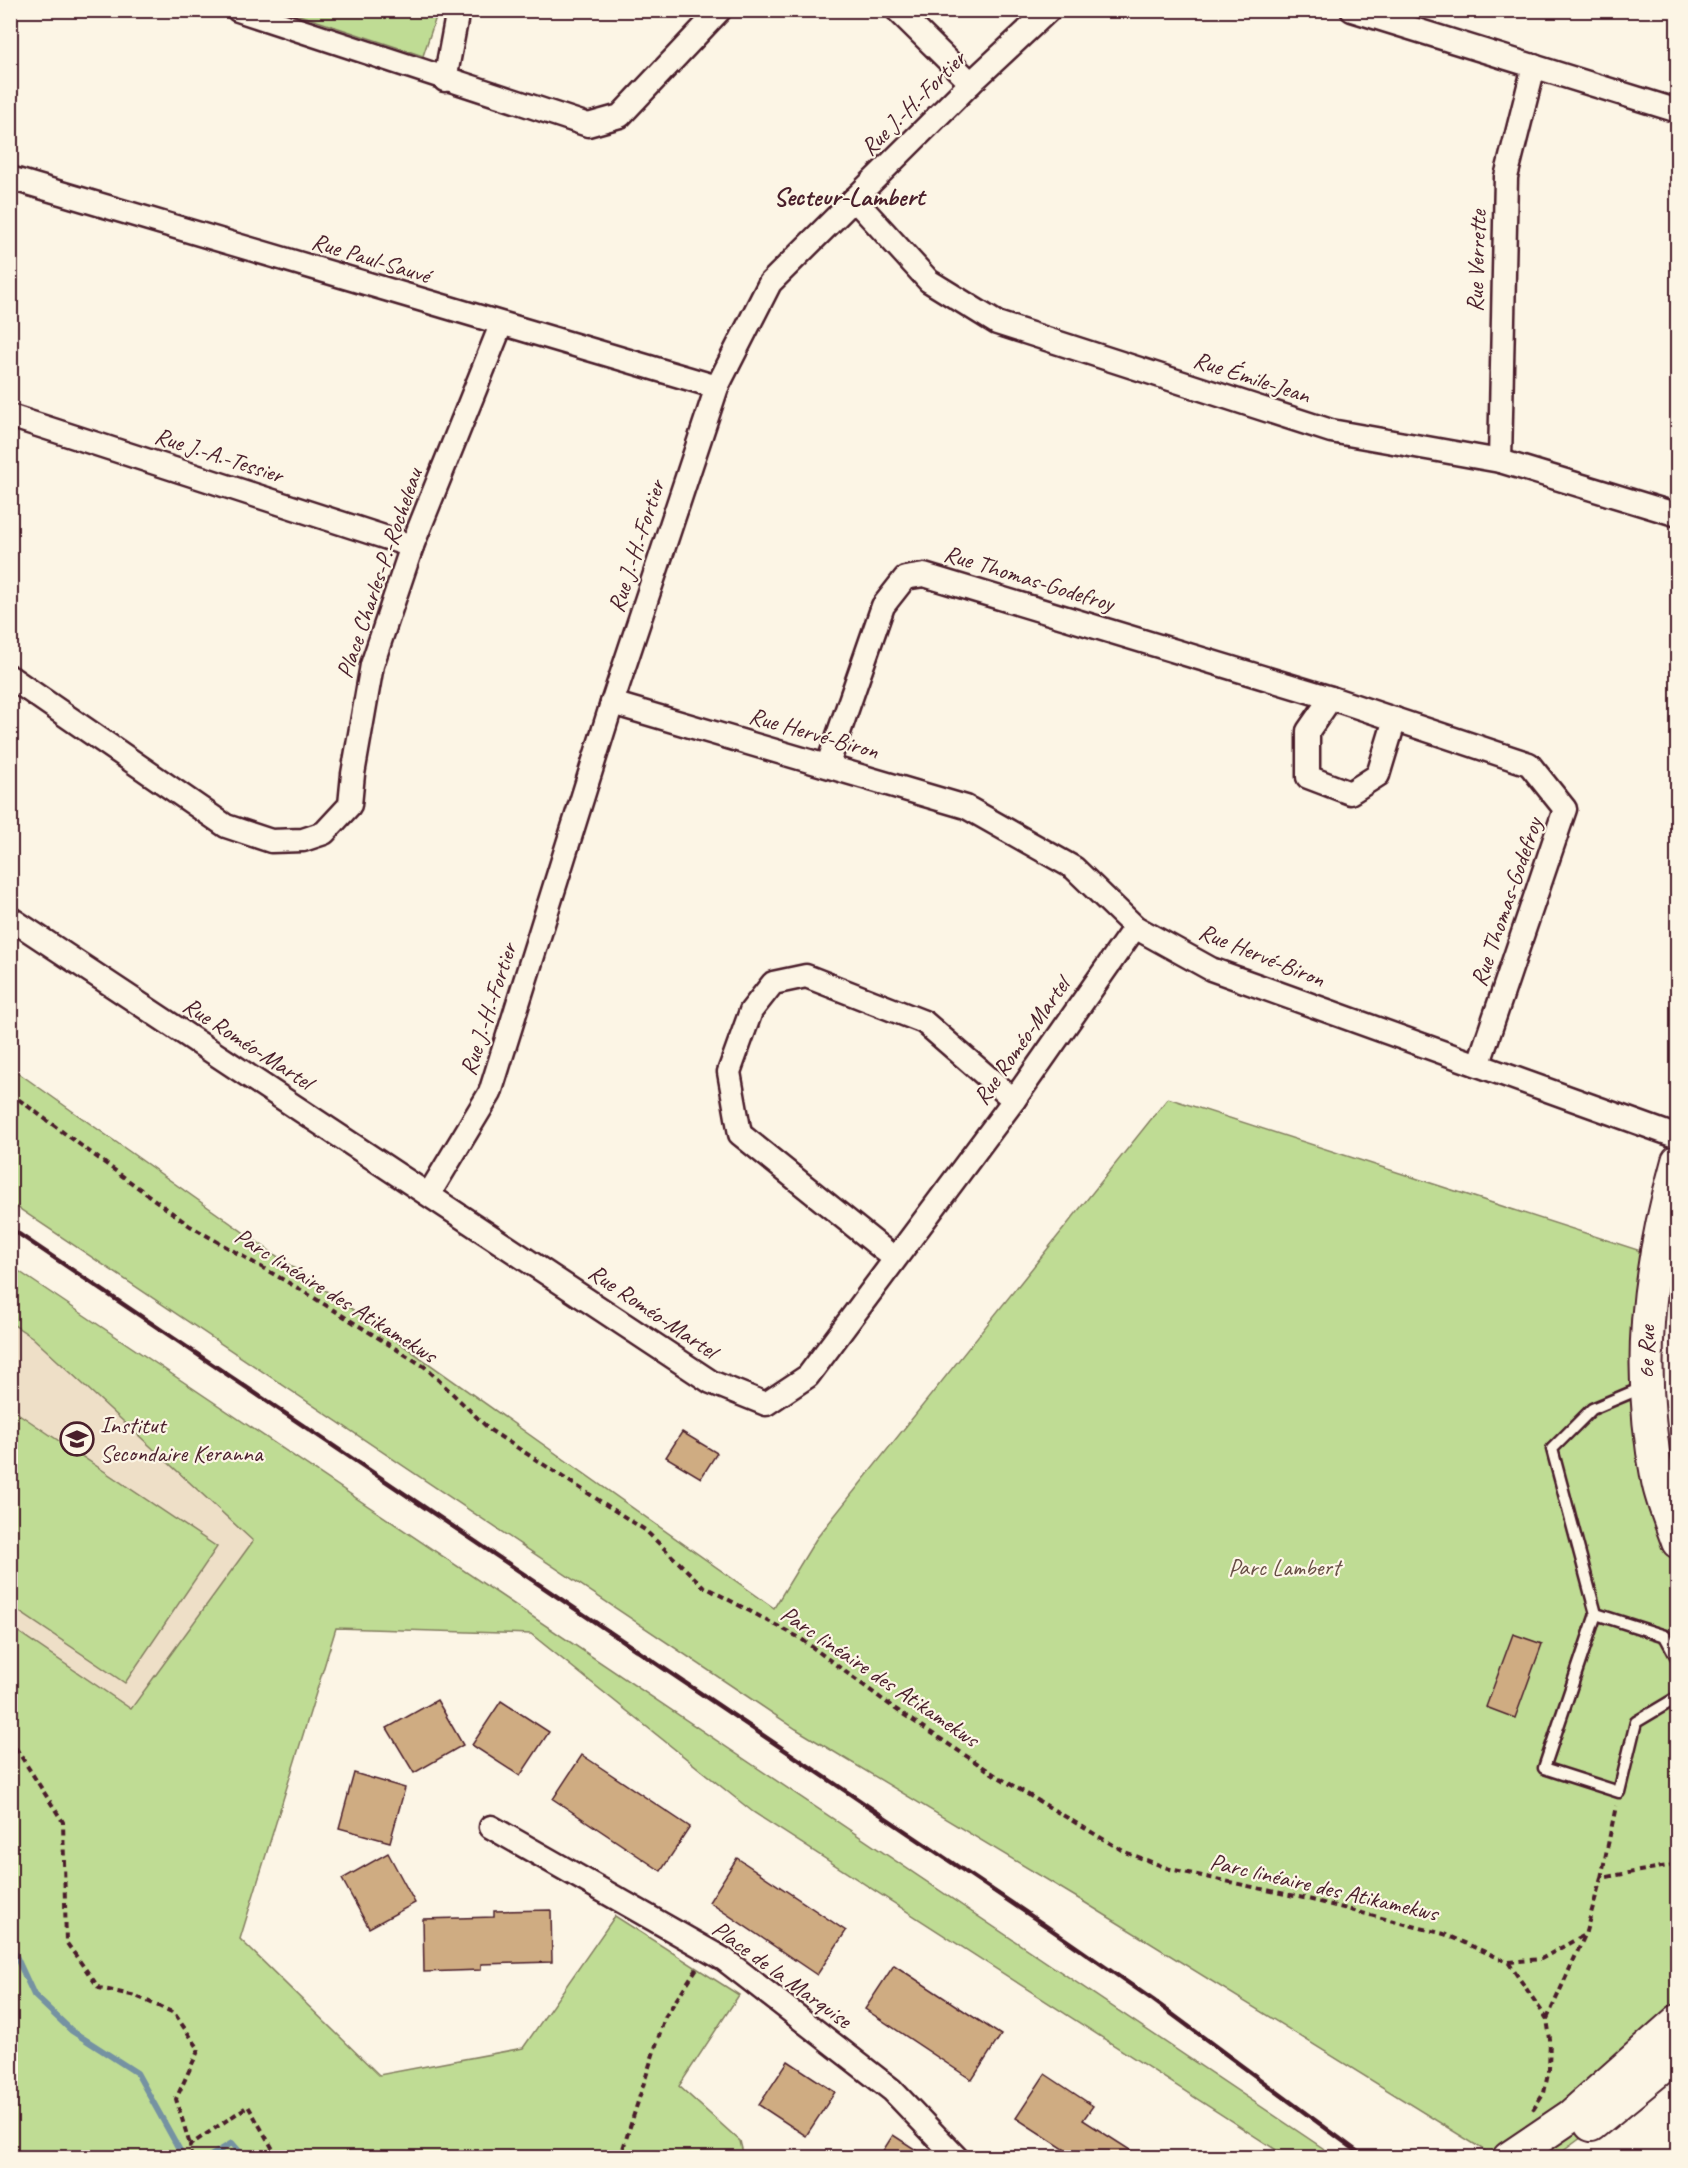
<svg xmlns="http://www.w3.org/2000/svg" width="1688" height="2168" font-family="Caveat,sans-serif">
  <style>
    .built { fill: #eedfc7 }
    .green { fill: #bfdc94; stroke: #847e60; stroke-width: 1.5 }
    .lines { fill: none; stroke-linecap: round; stroke-linejoin: round }
    .stream { stroke: #7592a2; stroke-width: 6 }
    .building { fill: #cfac82; stroke: #4a1f2b; stroke-width: 1.5 }
    .lane-casing { stroke: #4a1f2b; stroke-width: 15 }
    .street-casing { stroke: #4a1f2b; stroke-width: 27 }
    .secondary-casing { stroke: #4a1f2b; stroke-width: 36 }
    .path { stroke: #4a1f2b; stroke-width: 4; stroke-dasharray: 6 4.5; stroke-linecap: butt }
    .lane { stroke: #fcf5e5; stroke-width: 10 }
    .street { stroke: #fcf5e5; stroke-width: 22 }
    .secondary { stroke: #fcf5e5; stroke-width: 32 }
    .rail { stroke: #4a1f2b; stroke-width: 4.5 }
    .labels { text-anchor: middle; dominant-baseline: central; stroke-width: 4.5; stroke-linejoin: round; paint-order: stroke }
    .street-label { font-size: 24px; fill: #4a1f2b; stroke: #fcf5e5 }
    .poi-label { font-size: 24px; fill: #4a1f2b; stroke: #fcf5e5; text-anchor: start }
    .park-label { font-size: 24px; fill: #674e45; stroke: #fcf5e5 }
    .neighbourhood-label { font-size: 26px; font-weight: bold; fill: #4a1f2b; stroke: #fcf5e5 }
  </style>
  <rect width="100%" height="100%" fill="#fcf5e5"/>
  <filter id="ink" filterUnits="userSpaceOnUse"><feTurbulence type="fractalNoise" baseFrequency=".0167" numOctaves="2"/><feDisplacementMap in="SourceGraphic" scale="12" xChannelSelector="R" yChannelSelector="G"/><feConvolveMatrix kernelMatrix="1 2 1 2 8 2 1 2 1" color-interpolation-filters="sRGB"/></filter>
  <g filter="url(#ink)">
    <!-- built -->
    <polygon class="built" points="10,1323 32,1337 253,1541 131,1709 11,1627"/>
    <!-- green -->
    <g class="green">
      <polygon points="297,10 438,10 438,11 423,56 296,14"/>
      <polygon points="10,1067 774,1608 816,1539 1168,1098 1647,1253 1678,1543 1677,2037 1597,2126 1555,2157 1495,2157 1084,1902 796,1729 11,1203"/>
      <polygon points="11,1266 1336,2157 1287,2157 753,1812 531,1634 336,1628 240,1939 379,2075 523,2048 615,1916 739,1995 679,2086 740,2141 744,2157 11,2157 11,1627 131,1709 253,1541 32,1337 11,1323"/>
      <polygon points="10,1408 217,1547 125,1683 11,1606"/>
    </g>
    <g class="lines">
      <!-- stream -->
      <g class="stream">
        <polyline points="10,1943 34,1995 72,2031 137,2073 184,2158"/>
        <polyline points="207,2158 232,2143 245,2158"/>
      </g>
    </g>
    <!-- building -->
    <g class="building">
      <polygon points="682,1432 717,1453 701,1478 666,1457"/>
      <polygon points="1513,1634 1542,1644 1515,1718 1486,1707"/>
      <polygon points="437,1700 463,1745 414,1773 387,1728"/>
      <polygon points="501,1701 549,1732 520,1776 472,1745"/>
      <polygon points="582,1755 690,1827 661,1871 553,1799"/>
      <polygon points="354,1773 405,1788 390,1842 339,1828"/>
      <polygon points="388,1853 415,1903 369,1928 342,1879"/>
      <polygon points="737,1858 846,1931 817,1975 709,1902"/>
      <polygon points="551,1910 552,1962 481,1964 481,1970 424,1972 423,1919 494,1917 494,1911"/>
      <polygon points="894,1965 1001,2035 972,2080 865,2009"/>
      <polygon points="788,2061 835,2092 806,2136 759,2105"/>
      <polygon points="1045,2074 1093,2106 1083,2120 1141,2157 1076,2157 1016,2118"/>
      <polygon points="893,2135 927,2157 879,2157"/>
    </g>
    <g class="lines">
      <defs>
        <g id="lane">
          <polyline points="1596,1614 1552,1449 1592,1409 1644,1387"/>
          <polyline points="1678,1660 1665,1636 1596,1614 1544,1768 1619,1792 1636,1722 1678,1697"/>
        </g>
        <g id="street">
          <polyline points="238,10 588,125 620,116 720,10"/>
          <polyline points="897,10 971,83"/>
          <polyline points="1352,10 1678,111"/>
          <polyline points="445,80 458,10"/>
          <polyline points="10,178 717,387"/>
          <polyline points="854,199 929,281 997,323 1331,431 1500,461 1678,515"/>
          <polyline points="10,416 412,546"/>
          <polyline points="1500,461 1506,177 1534,66"/>
          <polyline points="10,677 226,826 271,841 303,840 324,833 350,805 353,774 372,665 412,546 501,325"/>
          <polyline points="1331,698 1308,731 1308,777 1350,793 1378,775 1395,719"/>
          <polyline points="612,703 966,807 1074,868 1135,927 1211,969 1678,1137"/>
          <polyline points="828,764 883,606 905,578 924,575 1331,698 1529,764 1565,809 1479,1063"/>
          <polyline points="10,918 711,1382 766,1404 808,1376 1014,1100 1135,927"/>
          <polyline points="429,1194 490,1093 612,703 717,387 770,283 971,83 1049,10"/>
          <polyline points="894,1258 740,1134 729,1072 751,1011 773,983 806,976 924,1022 1014,1100"/>
          <polyline points="491,1827 725,1960 892,2090 957,2158"/>
        </g>
        <g id="secondary">
          <path d="M1678,1161c-31,110 -42,208 -20,320 4,20 13,41 20,61"/>
          <polyline points="1591,2125 1678,2054"/>
          <polyline points="1509,2158 1571,2116 1678,2021"/>
        </g>
      </defs>
      <!-- lane casing -->
      <use href="#lane" class="lane-casing"/>
      <!-- street casing -->
      <use href="#street" class="street-casing"/>
      <!-- secondary casing -->
      <use href="#secondary" class="secondary-casing"/>
      <!-- path -->
      <g class="path">
        <polyline points="10,1093 190,1226 303,1291 425,1367 490,1430 645,1530 703,1586 800,1638 894,1708 995,1775 1125,1852 1170,1869 1308,1899 1444,1934 1508,1962 1547,2019 1550,2039 1549,2069 1544,2093 1533,2110"/>
        <polyline points="10,1739 63,1822 66,1942 99,1988 136,1996 174,2013 199,2049 176,2099 190,2145"/>
        <polyline points="1601,1878 1616,1806"/>
        <polyline points="1509,1962 1541,1959 1584,1935"/>
        <polyline points="1547,2019 1585,1935 1601,1878 1678,1864"/>
        <polyline points="191,2158 190,2145 248,2106 278,2158"/>
        <polyline points="494,2158 510,2153 522,2158"/>
        <polyline points="620,2158 665,2017 697,1968"/>
      </g>
      <!-- lane -->
      <use href="#lane" class="lane"/>
      <!-- street -->
      <use href="#street" class="street"/>
      <!-- secondary -->
      <use href="#secondary" class="secondary"/>
      <!-- rail -->
      <polyline class="rail" points="10,1228 1046,1926 1153,2000 1366,2158"/>
    </g>
  </g>
  <!-- icons -->
  <defs>
    <symbol id="school-ring" viewBox="-11 -11 22 22"><circle r="9.5" fill="#fcf5e5" stroke="#4a1f2b" stroke-width="1.5"/><path d="M0-5L7-2L0 1L-7-2ZM-4 1L0 2.5L4 1V4Q0 6-4 4Z" fill="#4a1f2b"/></symbol>
  </defs>
  <g fill-rule="evenodd">
    <use href="#school-ring" x="58" y="1420" width="38" height="38"/>
  </g>
  <g class="labels">
    <!-- street labels -->
    <g class="street-label">
      <text transform="translate(913 103) rotate(-45)">Rue J.-H.-Fortier</text>
      <text transform="translate(371 258) rotate(17)">Rue Paul-Sauvé</text>
      <text transform="translate(1476 261) rotate(-88)">Rue Verrette</text>
      <text transform="translate(1252 377) rotate(18)">Rue Émile-Jean</text>
      <text transform="translate(219 455) rotate(18)">Rue J.-A.-Tessier</text>
      <text transform="translate(636 546) rotate(-72)">Rue J.-H.-Fortier</text>
      <text transform="translate(379 573) rotate(-71)">Place Charles-P.-Rocheleau</text>
      <text transform="translate(1029 578) rotate(17)">Rue Thomas-Godefroy</text>
      <text transform="translate(814 733) rotate(16)">Rue Hervé-Biron</text>
      <text transform="translate(1506 902) rotate(-71)">Rue Thomas-Godefroy</text>
      <text transform="translate(1262 955) rotate(22)">Rue Hervé-Biron</text>
      <text transform="translate(488 1009) rotate(-72)">Rue J.-H.-Fortier</text>
      <text transform="translate(1021 1041) rotate(-55)">Rue Roméo-Martel</text>
      <text transform="translate(248 1043) rotate(33)">Rue Roméo-Martel</text>
      <text transform="translate(336 1295) rotate(32)">Parc linéaire des Atikamekws</text>
      <text transform="translate(653 1311) rotate(34)">Rue Roméo-Martel</text>
      <text transform="translate(1646 1352) rotate(-89)">6e Rue</text>
      <text transform="translate(880 1676) rotate(34)">Parc linéaire des Atikamekws</text>
      <text transform="translate(1324 1887) rotate(13)">Parc linéaire des Atikamekws</text>
      <text transform="translate(782 1974) rotate(36)">Place de la Marquise</text>
    </g>
    <!-- poi labels -->
    <g class="poi-label">
      <text x="100" y="1425">Institut<tspan x="100" dy="28">Secondaire Keranna</tspan></text>
    </g>
    <!-- park labels -->
    <g class="park-label">
      <text x="1284" y="1567">Parc Lambert</text>
    </g>
    <!-- neighbourhood labels -->
    <g class="neighbourhood-label">
      <text x="849" y="196">Secteur-Lambert</text>
    </g>
  </g>
  <!-- margin -->
  <rect width="1688" height="2168" fill="none" stroke="#fcf5e5" stroke-width="36"/>
  <rect x="18" y="18" width="1652" height="2132" fill="none" stroke="#4a1f2b" stroke-width="2" filter="url(#ink)"/>
</svg>
